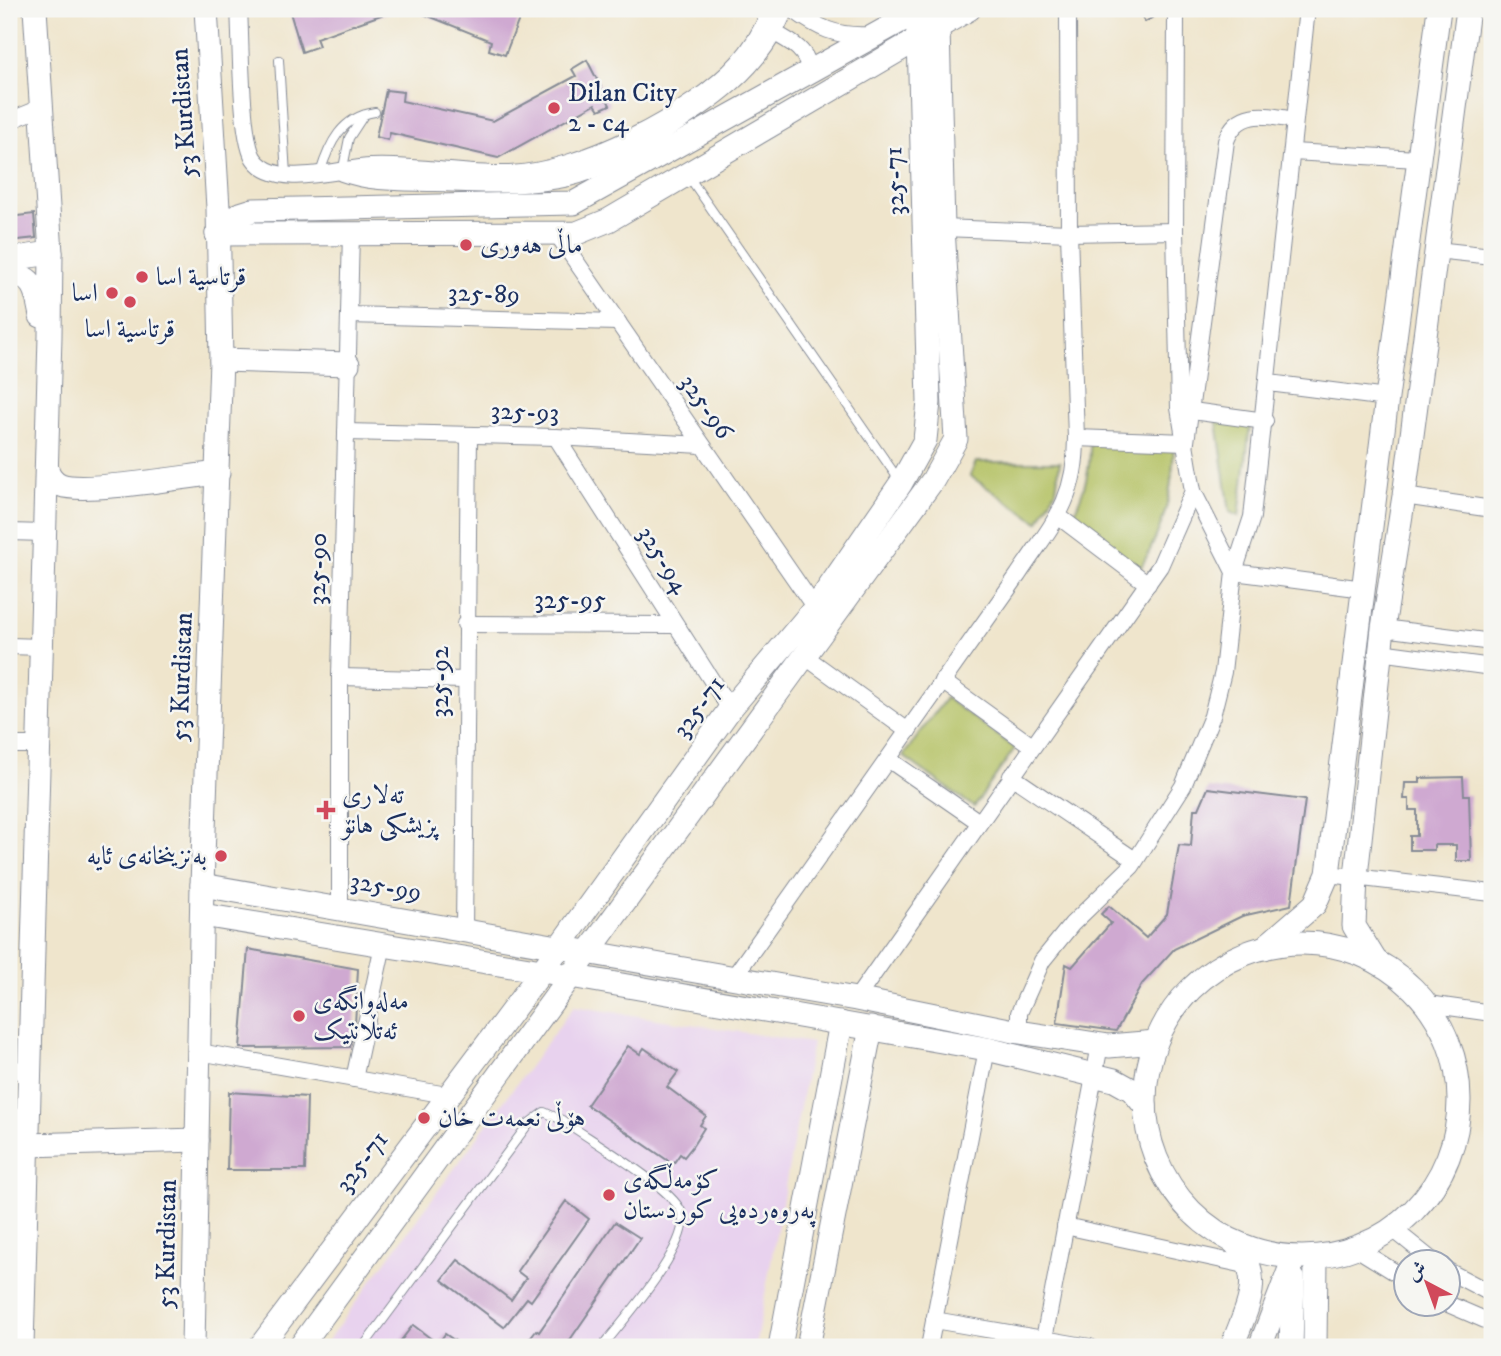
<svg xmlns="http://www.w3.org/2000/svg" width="1501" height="1356" font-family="'IM FELL DW Pica',Amiri,serif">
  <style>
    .built { fill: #e8d2ee }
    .green { fill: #b4c163; stroke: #687860; stroke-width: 2 }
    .building { fill: #cfa9d1 }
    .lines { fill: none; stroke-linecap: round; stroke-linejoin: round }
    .lane-casing { stroke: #858a95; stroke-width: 10 }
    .street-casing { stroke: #858a95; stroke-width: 18 }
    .secondary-casing { stroke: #858a95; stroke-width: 25 }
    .lane { stroke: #fff; stroke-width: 8 }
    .street { stroke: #fff; stroke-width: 16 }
    .secondary { stroke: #fff; stroke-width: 23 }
    .poi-dot { fill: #d1495b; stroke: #f6f6f2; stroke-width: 2.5 }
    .labels { text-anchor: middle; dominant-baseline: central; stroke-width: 5; stroke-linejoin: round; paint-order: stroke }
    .poi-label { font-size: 26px; fill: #1b2f5e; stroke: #f6f6f2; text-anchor: start }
    .street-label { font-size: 26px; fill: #1b2f5e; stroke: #f6f6f2 }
  </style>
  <rect width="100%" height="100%" fill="#f6f6f2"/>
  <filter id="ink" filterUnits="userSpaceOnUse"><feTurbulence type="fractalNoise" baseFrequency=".0143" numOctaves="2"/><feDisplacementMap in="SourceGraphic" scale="14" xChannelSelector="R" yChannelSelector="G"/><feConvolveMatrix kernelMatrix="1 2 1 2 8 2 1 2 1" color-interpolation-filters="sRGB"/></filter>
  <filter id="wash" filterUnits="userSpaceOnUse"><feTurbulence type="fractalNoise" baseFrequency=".00686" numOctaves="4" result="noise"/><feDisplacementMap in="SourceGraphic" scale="28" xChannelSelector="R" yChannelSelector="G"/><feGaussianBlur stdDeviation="1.57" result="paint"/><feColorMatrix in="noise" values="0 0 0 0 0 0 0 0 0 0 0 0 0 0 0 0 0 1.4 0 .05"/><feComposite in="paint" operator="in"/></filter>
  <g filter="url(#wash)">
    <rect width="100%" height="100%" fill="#efe5cc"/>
    <!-- built -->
    <polygon class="built" points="574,1006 812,1043 755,1347 323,1347"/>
    <!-- green -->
    <g class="green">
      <polygon points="1216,415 1251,418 1239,516 1230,512"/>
      <path d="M1090,439l84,1c-1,52 -8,83 -34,129l-68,-52c13,-27 19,-48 18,-78z"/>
      <polygon points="976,462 1060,462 1056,490 1038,522 970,476"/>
      <polygon points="946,698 1015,748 974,807 903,756"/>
    </g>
    <g id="blocks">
      <!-- building -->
      <g class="building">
        <polygon points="289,9 394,9 395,10 316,38 319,46 302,52"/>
        <polygon points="411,9 523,9 505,55 489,50 491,41"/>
        <polygon points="1138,9 1166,9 1145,22"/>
        <polygon points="587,60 610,105 599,110 595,104 498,158 390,133 388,140 376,137 386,90 403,92 402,101 493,121 576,76 572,69"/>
        <polygon points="34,214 36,238 9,241 9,217"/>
        <polygon points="1463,777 1464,795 1469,795 1471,861 1456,861 1456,845 1434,845 1434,850 1410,850 1410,836 1417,836 1417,810 1409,810 1409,799 1404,799 1405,783 1420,783 1420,778"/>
        <polygon points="1208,788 1305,800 1291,905 1242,916 1174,949 1142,984 1116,1031 1057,1023 1066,964 1072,967 1111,923 1101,914 1109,906 1146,938 1167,914 1179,845 1191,846 1194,809 1199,809"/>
        <polygon points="248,949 358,969 355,1025 350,1047 240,1048"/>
        <polygon points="628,1046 640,1054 644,1048 678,1072 667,1087 706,1116 700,1125 704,1128 692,1147 684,1157 680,1154 673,1164 587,1105"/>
        <polygon points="229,1092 307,1097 305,1170 227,1170"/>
        <polygon points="566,1201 589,1219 531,1301 527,1298 504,1327 442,1280 458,1260 511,1300 526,1278 517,1271"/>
        <polygon points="615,1222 640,1238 565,1347 523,1347 536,1330 539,1332"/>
        <polygon points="413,1325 438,1344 445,1334 464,1347 396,1347"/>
      </g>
    </g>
  </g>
  <g filter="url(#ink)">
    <use href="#blocks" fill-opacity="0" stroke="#858a95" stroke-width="2"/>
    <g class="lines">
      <defs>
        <g id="lane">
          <polyline points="279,60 286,175"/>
          <path d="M320,173c9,-29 21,-56 55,-61"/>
          <polyline points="342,173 349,138 364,115"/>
          <polyline points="689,177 899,480"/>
          <path d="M363,1347l166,-224 15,-11 18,8c27,19 108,66 119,91 14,30 -60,112 -79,136"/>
        </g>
        <g id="street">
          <path d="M239,9c2,28 1,133 16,151 23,30 85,8 116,7 46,-2 92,8 138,7 69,-2 183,-60 229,-111 14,-15 25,-35 33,-54"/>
          <path d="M792,9c26,19 44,28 77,26"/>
          <polyline points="1307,9 1252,517 1234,572 1364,589"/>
          <path d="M765,28c20,11 45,20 44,46"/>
          <polyline points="9,121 41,108"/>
          <polyline points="1292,152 1418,159"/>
          <path d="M342,173c30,11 62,9 94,10 45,1 89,5 133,-5 32,-8 58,-24 86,-41 53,-32 107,-67 130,-128"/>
          <polyline points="943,228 1069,233 1175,231"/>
          <polyline points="557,234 815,608"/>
          <polyline points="1436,250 1492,256"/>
          <polyline points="349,315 618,322"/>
          <polyline points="1269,383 1387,398"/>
          <polyline points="1192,411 1265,421"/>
          <polyline points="346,432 556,437 702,445"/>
          <polyline points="556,437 730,709"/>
          <path d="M1076,438l110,4 40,-301c11,-33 40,-26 68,-21"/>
          <polyline points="1404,496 1492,509"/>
          <polyline points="1058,516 1148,584"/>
          <polyline points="9,532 45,533"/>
          <polyline points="465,624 674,625"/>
          <polyline points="1383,628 1492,642"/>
          <polyline points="9,646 42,647"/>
          <polyline points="1380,652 1492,667"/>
          <polyline points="803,655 908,731"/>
          <polyline points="340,677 464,680"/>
          <polyline points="942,681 1032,746"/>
          <polyline points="9,745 39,745"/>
          <polyline points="888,759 979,822"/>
          <polyline points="1011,776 1135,860"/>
          <polyline points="1328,874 1492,893"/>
          <polyline points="340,907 340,677 351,233"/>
          <polyline points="464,930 469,435"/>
          <path d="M733,978l285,-403c34,-51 58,-73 58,-137l-7,-205 -1,-220"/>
          <polyline points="856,999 1160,566 1193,491"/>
          <polyline points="1428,1004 1492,1013"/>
          <polyline points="1019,1032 1019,1013 1042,961 1072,924 1132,866 1183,786 1212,716 1223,672 1234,572 1193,491 1179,408 1175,231 1176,15"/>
          <polyline points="199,1052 447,1095"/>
          <polyline points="9,1066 30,1076"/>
          <polyline points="354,1079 383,945"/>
          <polyline points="1065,1226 1250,1266"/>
          <polyline points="1393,1229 1434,1262"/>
          <polyline points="1356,1248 1406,1279"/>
          <polyline points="1448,1271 1492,1294"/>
          <polyline points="1448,1304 1492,1323"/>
          <polyline points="934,1320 1090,1347"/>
          <polyline points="1044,1339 1100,1045"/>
          <polyline points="929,1347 987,1049"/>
        </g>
        <g id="secondary">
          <polyline points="217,234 577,233 609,220 969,9"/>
          <polyline points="217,234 237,215 253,210 574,203 922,9"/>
          <polyline points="9,259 51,253"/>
          <path d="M9,277c26,-5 28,19 32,39"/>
          <polyline points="221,360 348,364"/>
          <path d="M47,469c2,7 6,13 14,16 23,9 127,-9 157,-12"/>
          <polyline points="202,885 856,999 1019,1032 1109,1046 1156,1042"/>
          <polyline points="202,915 542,971 987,1049 1114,1080 1132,1090 1145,1106"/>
          <circle cx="1302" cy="1100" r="157"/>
          <polyline points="1264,948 1315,904 1328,874 1387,398 1439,9"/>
          <polyline points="1375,960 1354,926 1356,876 1383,628 1404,496 1468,9"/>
          <polyline points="28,1145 197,1140"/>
          <polyline points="22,1347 50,336 51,253 35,9"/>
          <polyline points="193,1347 202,885 221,360 218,208 206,9"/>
          <polyline points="260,1347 542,971 730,709 815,608 901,483 925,440 929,402 919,38 915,13"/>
          <polyline points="300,1347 933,480 956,439 943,228 938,27 934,9"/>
          <polyline points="780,1347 841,1023"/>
          <polyline points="808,1347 871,1028"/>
          <path d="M1232,1347c14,-39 35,-69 2,-105"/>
          <polyline points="1260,1347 1294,1258"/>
          <polyline points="1291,1347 1293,1278"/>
          <polyline points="1315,1347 1316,1257"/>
        </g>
      </defs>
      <!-- lane casing -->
      <use href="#lane" class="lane-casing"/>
      <!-- street casing -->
      <use href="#street" class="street-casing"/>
      <!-- secondary casing -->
      <use href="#secondary" class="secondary-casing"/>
      <!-- lane -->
      <use href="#lane" class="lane"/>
      <!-- street -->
      <use href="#street" class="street"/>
      <!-- secondary -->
      <use href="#secondary" class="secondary"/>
    </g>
  </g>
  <!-- markers -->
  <g class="poi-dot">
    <circle cx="554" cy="108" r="7"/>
    <circle cx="466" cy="245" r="7"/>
    <circle cx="142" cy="277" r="7"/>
    <circle cx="112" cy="293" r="7"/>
    <circle cx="130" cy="302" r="7"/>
    <path d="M322.5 799.5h7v7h7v7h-7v7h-7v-7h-7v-7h7z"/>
    <circle cx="221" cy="856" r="7"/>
    <circle cx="299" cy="1016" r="7"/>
    <circle cx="424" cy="1118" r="7"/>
    <circle cx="609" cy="1195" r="7"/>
  </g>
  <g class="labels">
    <!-- poi labels -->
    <g class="poi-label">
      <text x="568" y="93">Dilan City<tspan x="568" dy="30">2 - c4</tspan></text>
      <text x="480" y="245">ماڵی هەوری</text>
      <text x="156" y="277">قرتاسیة اسا</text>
      <text x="98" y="293" text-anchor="end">اسا</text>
      <text x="130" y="329" text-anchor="middle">قرتاسية اسا</text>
      <text x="342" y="795">تەلاری<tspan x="342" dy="30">پزیشکی هانۆ</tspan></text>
      <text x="207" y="856" text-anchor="end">بەنزینخانەی ئایە</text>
      <text x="313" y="1001">مەلەوانگەی<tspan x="313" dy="30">ئەتڵانتیک</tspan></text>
      <text x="438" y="1118">هۆڵی نعمەت خان</text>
      <text x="623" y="1180">كۆمەڵگەی<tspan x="623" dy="30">پەروەردەیی كوردستان</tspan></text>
    </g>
    <!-- street labels -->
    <g class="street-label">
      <text transform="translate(184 113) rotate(-94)">53 Kurdistan</text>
      <text transform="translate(895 181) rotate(-92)">325-71</text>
      <text transform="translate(484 294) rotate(2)">325-89</text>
      <text transform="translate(706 407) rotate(55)">325-96</text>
      <text transform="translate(525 412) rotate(2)">325-93</text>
      <text transform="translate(663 560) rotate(58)">325-94</text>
      <text transform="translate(318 569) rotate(-89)">325-90</text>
      <text x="570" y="600">325-95</text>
      <text transform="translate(182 677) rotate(-88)">53 Kurdistan</text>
      <text transform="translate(440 682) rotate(-90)">325-92</text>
      <text transform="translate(699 707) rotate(-54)">325-71</text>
      <text transform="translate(386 887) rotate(10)">325-99</text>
      <text transform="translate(362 1162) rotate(-53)">325-71</text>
      <text transform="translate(167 1244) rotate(-89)">53 Kurdistan</text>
    </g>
  </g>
  <!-- margin -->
  <rect width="1501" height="1356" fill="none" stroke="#f6f6f2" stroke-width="35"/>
  <!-- north arrow -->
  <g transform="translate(1427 1283) rotate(319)"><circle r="33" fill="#f6f6f2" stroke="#9ea6b7" stroke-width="2"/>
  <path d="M0-5L12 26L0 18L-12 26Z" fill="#d1495b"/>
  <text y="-10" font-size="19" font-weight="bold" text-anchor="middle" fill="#1b2f5e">ش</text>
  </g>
</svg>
